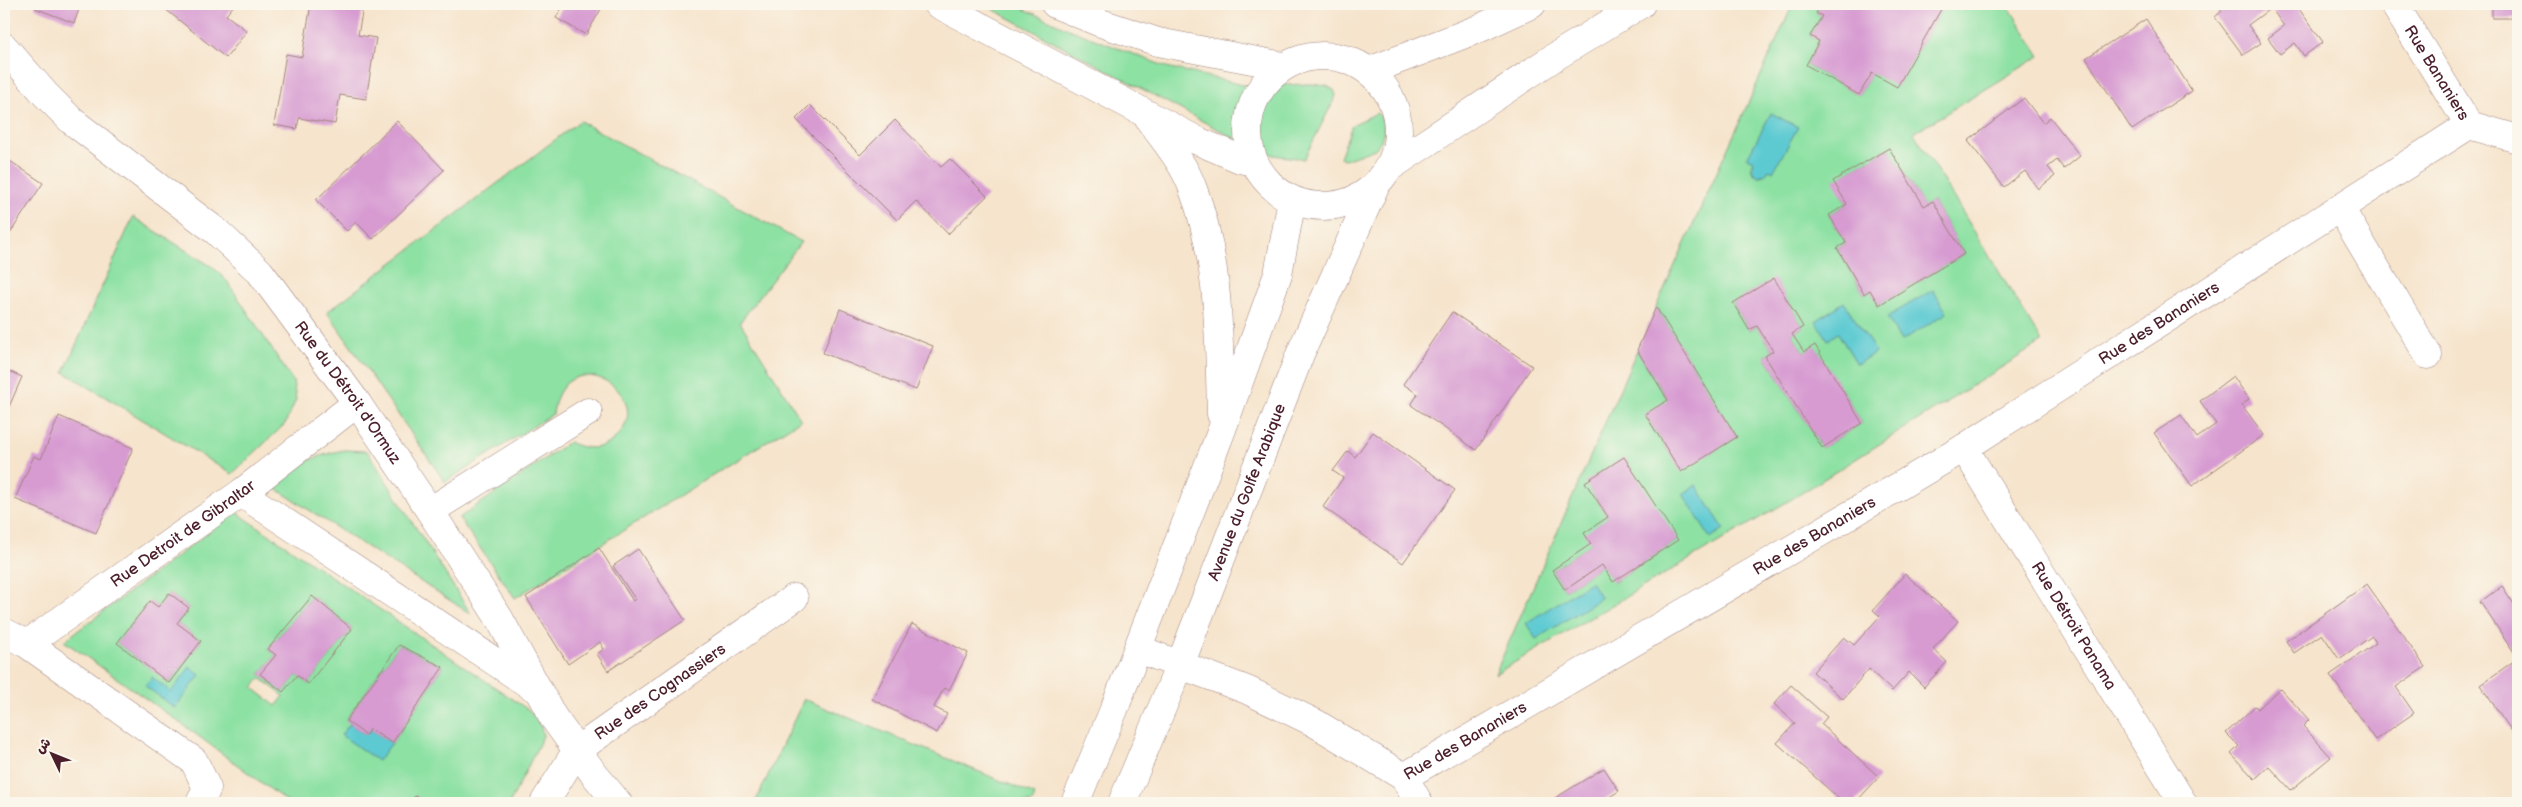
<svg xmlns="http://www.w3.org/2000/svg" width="2522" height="807" font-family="'Balsamiq Sans','Playpen Sans Arabic',sans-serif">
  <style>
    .green { fill: #8ce1a3; stroke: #6b8067; fill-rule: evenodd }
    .water { fill: #5dcad2; stroke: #54747e }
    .building { fill: #d79bd2 }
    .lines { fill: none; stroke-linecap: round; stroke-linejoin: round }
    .street-casing { stroke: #a0827c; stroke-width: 29 }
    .secondary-casing { stroke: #a0827c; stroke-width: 29 }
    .street { stroke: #fff; stroke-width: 28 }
    .secondary { stroke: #fff; stroke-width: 28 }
    .labels { text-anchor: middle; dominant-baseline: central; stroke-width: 4; stroke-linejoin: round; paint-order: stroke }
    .street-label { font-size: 16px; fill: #4a1f2b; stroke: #fbf7ec }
  </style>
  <rect width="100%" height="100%" fill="#fbf7ec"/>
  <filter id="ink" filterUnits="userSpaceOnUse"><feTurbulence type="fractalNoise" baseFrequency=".02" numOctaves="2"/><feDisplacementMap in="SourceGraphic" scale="10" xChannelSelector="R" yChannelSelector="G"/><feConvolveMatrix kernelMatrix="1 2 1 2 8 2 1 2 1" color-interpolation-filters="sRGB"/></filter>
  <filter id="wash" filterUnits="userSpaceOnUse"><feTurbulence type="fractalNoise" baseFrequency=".0096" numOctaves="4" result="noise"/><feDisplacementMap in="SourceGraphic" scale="20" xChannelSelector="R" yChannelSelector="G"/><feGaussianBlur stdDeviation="1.12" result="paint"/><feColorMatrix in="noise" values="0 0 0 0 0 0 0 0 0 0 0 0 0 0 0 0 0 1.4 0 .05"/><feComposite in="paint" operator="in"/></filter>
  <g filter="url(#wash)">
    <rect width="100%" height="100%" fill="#f6e4cc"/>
    <!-- green -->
    <g class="green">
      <polygon points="983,4 1013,4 1071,30 1167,67 1247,86 1311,84 1327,86 1334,90 1336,96 1304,159 1273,155 1232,137"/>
      <path d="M1793,4h29l-6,9 6,3 -12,20 9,5 -13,24 53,30 13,-22 25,13 47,-82h63l33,52 -126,77 128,209 -245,154 -302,178 142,-324 31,50 -23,15 36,56 56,-34 -81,-130zM1797,127l-31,47 -6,2 -7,-3 -2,-7 2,-5zM1889,148l35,58 9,-5 31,53 -85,51 -9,-15 -6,4 -27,-46 9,-5 -17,-28 18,-11 -13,-23zM1774,279l29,48 -11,7 12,18 11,-6 47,77 -40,25 -57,-92 8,-5 -16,-25 -8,4 -16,-27zM1838,333l38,19 -19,11zM1586,482l92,58 -64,42 -12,-17 -37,25 -13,-20 39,-26 17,-27z"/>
      <path d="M1377,113c10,9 8,26 -2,36l-30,11 -5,-3 12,-32z"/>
      <path d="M580,121l221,121 -61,80 61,98 -286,178 -56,-80 110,-76c15,7 29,9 43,-1 54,-43 -49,-107 -59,-27l-108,68 -118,-170z"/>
      <polygon points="133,217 214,268 227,281 293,381 296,400 285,424 232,474 64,372"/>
      <path d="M344,450l23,1 104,163 -196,-126c23,-25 36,-31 69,-38z"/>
      <path d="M236,512l294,199 11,16 2,9 -33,67h-84l-11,-7 -5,7h-121l-103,-76 -122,-86zM169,593l20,15 -12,15 24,18 -32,42 -52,-40 33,-42 8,6zM312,596l40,33 -44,55 -11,-9 -14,17 -23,-18 16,-19 -8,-6zM399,645l44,22 -51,76 -51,-8 9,-11 -4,-4zM260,678l24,18 -8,10 -23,-18z"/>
      <polygon points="804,699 1035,795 1032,803 755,803"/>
    </g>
    <!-- water -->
    <g class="water">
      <polygon points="1771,113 1798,127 1773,172 1769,170 1766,174 1758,176 1752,171 1753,161 1747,158"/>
      <polygon points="1933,290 1947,313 1901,341 1887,317"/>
      <polygon points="1844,302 1876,352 1857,364 1838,333 1828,340 1816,321"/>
      <polygon points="1696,485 1724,529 1710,538 1683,494"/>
      <polygon points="1591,582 1601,598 1536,639 1526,623"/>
      <polygon points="190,667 200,675 175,708 145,686 152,677 171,692"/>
      <polygon points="350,724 366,735 370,729 392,743 378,761 341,735"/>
    </g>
    <g id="blocks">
      <!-- building -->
      <g class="building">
        <polygon points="36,4 81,4 74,23 35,8"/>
        <polygon points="159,4 235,4 226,15 247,31 226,58"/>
        <polygon points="311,4 343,4 363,7 358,35 376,38 366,99 340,95 335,124 299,118 297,129 274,125 286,54 302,57"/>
        <polygon points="564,4 604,4 586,35 556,18"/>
        <polygon points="1822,4 1944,4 1897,87 1872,73 1859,95 1806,65 1819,41 1810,36 1822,16 1816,13"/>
        <polygon points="2217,4 2297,4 2296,5 2323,42 2304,56 2295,43 2280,54 2268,38 2284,26 2271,8 2248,25 2261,43 2243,55 2215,17 2222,11"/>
        <rect x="2492" y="4" width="26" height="14"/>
        <polygon points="2146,19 2192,91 2132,130 2086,58"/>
        <polygon points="2024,98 2043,123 2050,117 2080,156 2064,169 2057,160 2048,167 2055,176 2038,189 2025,171 2004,187 1968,141"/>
        <polygon points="810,105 860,155 895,120 941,167 950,159 987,196 948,234 916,201 897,220 796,119"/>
        <polygon points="397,121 444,170 373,239 356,222 347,231 316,200"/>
        <polygon points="1889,148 1924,206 1933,201 1964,254 1879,305 1870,290 1864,294 1837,248 1846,243 1829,215 1847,204 1833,181"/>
        <polygon points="4,157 43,183 7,238 4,236"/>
        <polygon points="1774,278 1803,327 1792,334 1804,352 1815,345 1862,423 1822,448 1765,356 1773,351 1757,326 1749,330 1733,303"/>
        <polygon points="1656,307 1737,437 1681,472 1645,414 1668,400 1637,350"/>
        <polygon points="840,309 933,346 916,390 823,353"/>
        <polygon points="1452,312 1532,366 1476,450 1411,405 1418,394 1403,384"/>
        <polygon points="4,369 22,377 8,409 4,407"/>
        <polygon points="2233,376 2249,399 2242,405 2264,435 2192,486 2154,433 2181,415 2197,438 2216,424 2200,401"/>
        <polygon points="59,416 133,448 96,533 15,499 34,456 41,459"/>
        <polygon points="1373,432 1455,490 1403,563 1323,507 1343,478 1333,471 1348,451 1355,457"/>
        <polygon points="1624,457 1678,540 1613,582 1602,565 1565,590 1552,570 1591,544 1584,533 1608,517 1585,482"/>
        <polygon points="599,548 633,601 635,599 613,566 638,549 685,620 608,671 597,654 604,649 600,642 568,664 526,597"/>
        <polygon points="1905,574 1958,621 1933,649 1947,662 1924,687 1909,672 1892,691 1869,669 1843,699 1813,672 1844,637 1854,645 1880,616 1873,610"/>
        <polygon points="2367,584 2425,667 2396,687 2414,713 2375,740 2330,675 2376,643 2372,636 2339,659 2322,634 2294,653 2286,641"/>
        <polygon points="2502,586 2518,610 2518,658 2480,602"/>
        <polygon points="169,593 189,608 177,623 201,641 169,683 117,643 150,601 158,607"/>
        <polygon points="312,596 352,629 308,684 297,675 283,692 260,674 276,655 268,649"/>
        <polygon points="912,624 968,653 949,690 944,688 934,707 947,714 937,733 872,699"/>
        <polygon points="399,645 443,667 392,743 370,729 366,735 346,721"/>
        <polygon points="2518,658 2518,740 2480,685"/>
        <polygon points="1791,685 1827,717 1821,724 1879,777 1855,803 1844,803 1777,743 1795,723 1774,704"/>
        <polygon points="2280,688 2309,720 2303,726 2331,757 2291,790 2269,766 2255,779 2231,754 2239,746 2226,733 2255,706 2258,709"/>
        <polygon points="1604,768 1619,791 1600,803 1547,803"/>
        <polygon points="415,796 426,803 410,803"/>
      </g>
    </g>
  </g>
  <g filter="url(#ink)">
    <use href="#blocks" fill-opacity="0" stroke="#a0827c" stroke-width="1"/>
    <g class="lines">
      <defs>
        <g id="street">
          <path id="s1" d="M2394,4l75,121 49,14"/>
          <path id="s2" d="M4,47l42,48 26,26 145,111 43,40 97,131 73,108 69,107 54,99 41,57 24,29"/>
          <polyline points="2340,208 2428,355"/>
          <path id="s3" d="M1964,448l219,355"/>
          <polyline points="241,493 533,687"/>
          <polyline points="430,511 588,412"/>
          <polyline points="4,632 27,644 194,761 207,788 200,803"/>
          <path id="s4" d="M27,644l214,-151 116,-90"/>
          <polyline points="1138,649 1247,690 1315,723 1404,777 1419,803"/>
          <path id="s5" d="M1404,777l560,-329 505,-323"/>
          <path id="s6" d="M544,803l33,-53 217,-152"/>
        </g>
        <g id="secondary">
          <polyline points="938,4 1198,141 1240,159 1254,162"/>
          <polyline points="1055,4 1101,23 1158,42 1283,66"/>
          <circle cx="1323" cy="131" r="75"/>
          <polyline points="1369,71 1478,29 1532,4"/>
          <path d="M1148,118c16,22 36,45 45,71 27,71 26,150 28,225"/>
          <polyline points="1387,169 1553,58 1641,4"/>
          <polyline points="1075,803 1115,707 1221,432 1278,274 1292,200"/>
          <path id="s7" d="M1122,803l58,-138 121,-313 75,-168"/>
        </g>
      </defs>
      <!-- street casing -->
      <use href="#street" class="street-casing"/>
      <!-- secondary casing -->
      <use href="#secondary" class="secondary-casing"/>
      <!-- street -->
      <use href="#street" class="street"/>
      <!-- secondary -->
      <use href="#secondary" class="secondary"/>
    </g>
  </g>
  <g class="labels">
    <!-- street labels -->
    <g class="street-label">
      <text stroke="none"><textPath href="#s1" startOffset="81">Rue Bananiers</textPath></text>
      <text stroke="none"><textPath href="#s5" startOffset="881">Rue des Bananiers</textPath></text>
      <text stroke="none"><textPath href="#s2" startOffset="491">Rue du Détroit d'Ormuz</textPath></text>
      <text stroke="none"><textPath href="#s7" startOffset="335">Avenue du Golfe Arabique</textPath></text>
      <text stroke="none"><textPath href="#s4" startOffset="191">Rue Detroit de Gibraltar</textPath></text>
      <text stroke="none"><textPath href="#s5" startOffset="476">Rue des Bananiers</textPath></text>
      <text stroke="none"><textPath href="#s3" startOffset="209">Rue Détroit Panama</textPath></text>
      <text stroke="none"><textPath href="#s6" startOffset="164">Rue des Cognassiers</textPath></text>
      <text stroke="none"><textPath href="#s5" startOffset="71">Rue des Bananiers</textPath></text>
    </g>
  </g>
  <!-- margin -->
  <rect width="2522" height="807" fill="none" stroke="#fbf7ec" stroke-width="20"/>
  <!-- north arrow -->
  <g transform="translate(52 754) rotate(313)" stroke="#fbf7ec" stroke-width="4" paint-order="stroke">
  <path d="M0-4L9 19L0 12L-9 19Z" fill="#4a1f2b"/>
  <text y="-8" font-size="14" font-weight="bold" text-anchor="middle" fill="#4a1f2b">ش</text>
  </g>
</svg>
